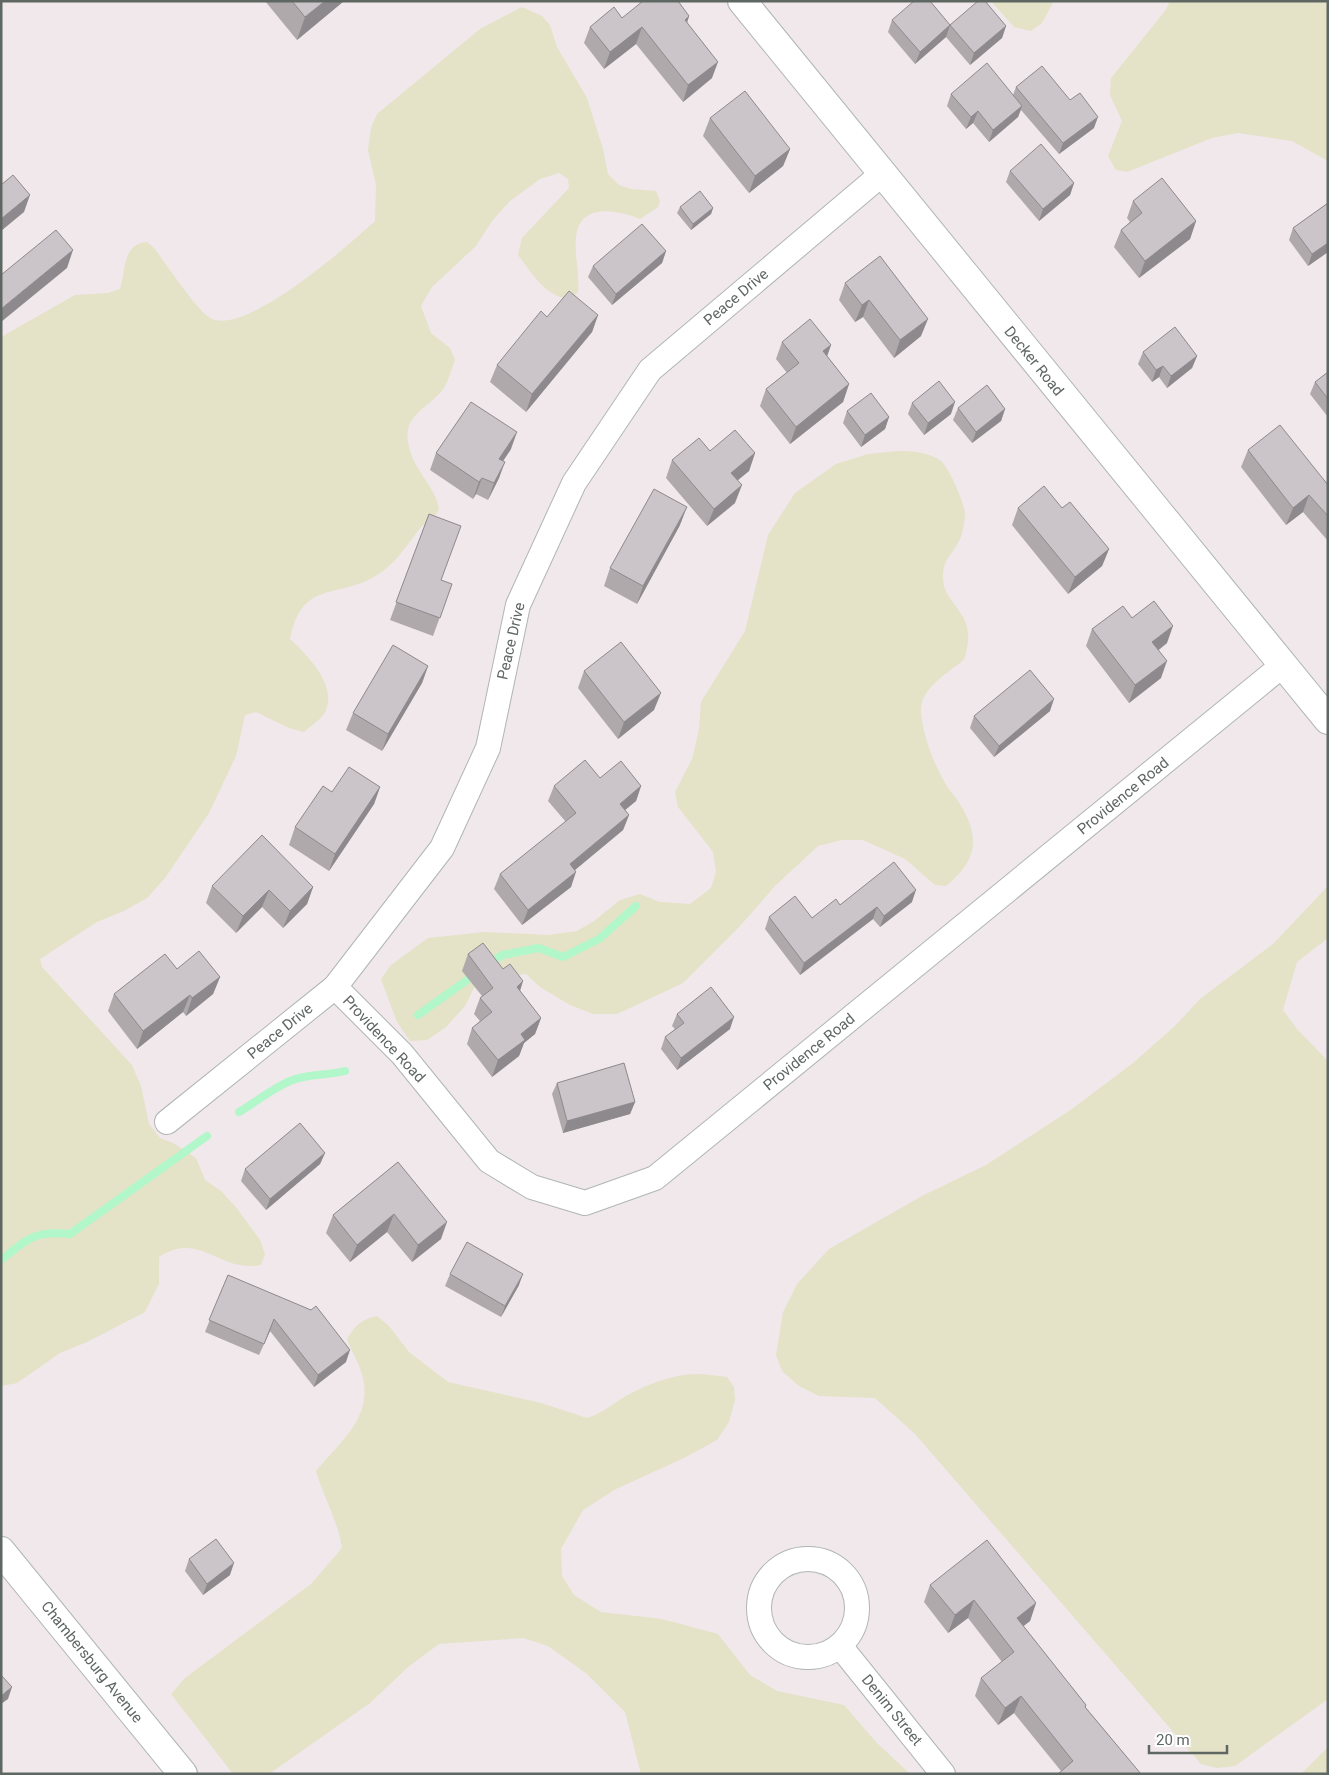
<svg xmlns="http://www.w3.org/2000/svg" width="1329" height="1775" font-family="Roboto,sans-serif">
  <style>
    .green { fill: #e4e2c7 }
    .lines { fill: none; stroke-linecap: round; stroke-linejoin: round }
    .stream { stroke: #b1f7c9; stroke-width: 8 }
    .minor-casing { stroke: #b0b6b4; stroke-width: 26 }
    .tertiary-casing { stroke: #b0b6b4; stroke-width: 30 }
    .minor { stroke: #fff; stroke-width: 24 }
    .tertiary { stroke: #fff; stroke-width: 28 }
    .wall { fill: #afa9ac }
    .shaded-wall { fill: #8e898c }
    .building { fill: #cbc4c8; stroke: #8e898c }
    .labels { text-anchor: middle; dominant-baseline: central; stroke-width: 4; stroke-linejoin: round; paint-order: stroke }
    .street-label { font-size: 15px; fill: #5f6763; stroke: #fff }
  </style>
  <rect width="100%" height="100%" fill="#f0e8eb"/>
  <!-- green -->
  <g class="green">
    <polygon points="991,1 1054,1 1042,23 1031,31 1014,27"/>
    <polygon points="1170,1 1328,1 1328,161 1292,141 1238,133 1212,138 1127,172 1116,170 1108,156 1122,121 1110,95 1111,78 1165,11"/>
    <path d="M522,7l20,9 8,9 7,22 30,51 16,51 5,25 11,11 12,4 25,2 4,10 -2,6 -18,12c-23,-9 -60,-17 -64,18 -2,19 4,37 2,55l-8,7c-25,-2 -38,-26 -52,-44l4,-17 47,-50 -1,-9 -9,-6 -19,6 -30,22 -18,20 -16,25 -44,41 -11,19 10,27 19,15 5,12c-4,9 -7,24 -14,32 -21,22 -42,26 -30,62 7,20 25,35 28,55 -2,3 -5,10 -8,13 -3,2 -7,2 -10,5 -15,19 -26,38 -47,50 -39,22 -72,3 -84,62 17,16 50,48 34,75 -4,6 -15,13 -20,18l-15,-4 -33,-16 -11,3 -9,41 -27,57 -44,65 -18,20 -23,13 -27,11 -57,37 2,8 90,98 9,21 8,38 11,14 13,5 23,15 9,22 16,11 14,15 25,34 5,14 -4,11c-43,8 -60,-35 -102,-8v27l-14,28 -58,30 -27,11 -43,30 -16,3v-1049l74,-42 33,-2 12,-4c6,-18 2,-45 27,-47l7,6c11,14 44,65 58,71 36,15 136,-73 163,-98l1,-36 -8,-35 3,-22 6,-14 103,-85z"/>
    <path d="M898,451c14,0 31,1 43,10 8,6 23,42 24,52 0,6 -2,20 -5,26 -5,13 -17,19 -17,36 -2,29 32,35 24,73 -1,3 -1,8 -3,11 -2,3 -8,7 -11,9 -15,12 -33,24 -32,44 2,24 12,50 24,71 4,7 9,12 13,18 23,35 20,59 -12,85l-11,-1 -30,-26 -42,-19h-21l-24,6 -42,39 -36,41 -57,57 -66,31h-24l-23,-9 -30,-18 -14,-13 -37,3 -15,11 -9,18 -19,21 -19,13 -17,1 -13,-19 -16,-43 10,-14 37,-27 57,-6 63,3 29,-4 17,-10 26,-21 20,-6 20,8 30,2 21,-16 5,-16 -3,-20 -35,-45 -3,-15 17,-33 7,-30 2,-27 44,-71 23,-96 27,-42 41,-29 32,-10z"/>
    <polygon points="1328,886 1328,938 1297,962 1283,1010 1297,1029 1328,1061 1328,1699 1235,1766 1217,1768 1201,1764 915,1434 875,1398 819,1396 799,1386 782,1371 776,1355 783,1312 797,1284 829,1249 922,1196 986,1165 1072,1109 1133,1063 1175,1026 1200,999 1273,944"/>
    <path d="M377,1316l12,10 20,26 39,30 93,21 46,15c12,-4 21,-10 31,-17 20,-13 53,-27 78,-27 10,0 21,2 31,3l7,10 1,13 -6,22 -12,18 -33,18 -68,31 -33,21 -22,39 1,27 12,19 27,17 61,7 56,15 32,41 27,16 67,14 32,37 34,32h-269l-16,-62 -38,-38 -39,-28 -25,-8 -84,6 -31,23 -38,36 -101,71h-36l-62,-80 14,-16 126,-94 31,-36c-4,-27 -18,-50 -26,-77 25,-30 60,-56 45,-100 -4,-11 -10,-21 -14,-32 8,-14 15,-20 30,-23z"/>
    <polygon points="1328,1747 1328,1774 1301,1774"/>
  </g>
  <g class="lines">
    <!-- stream -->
    <g class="stream">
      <polyline points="488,965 502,955 539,948 563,957 599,939 636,906"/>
      <polyline points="418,1015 477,973"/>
      <path d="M239,1112c17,-10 34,-24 51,-31 18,-8 36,-5 55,-10"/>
      <path d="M1,1260c26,-21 34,-30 69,-26l137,-98"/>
    </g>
    <defs>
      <g id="minor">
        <polyline points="335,987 402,1054 489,1161 532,1187 585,1203 655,1178 1283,665"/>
        <polyline points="167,1122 335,987 442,848 488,748 518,605 574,483 650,370 882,174"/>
        <circle cx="808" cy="1608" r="49"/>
        <polyline points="840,1646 943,1774"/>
      </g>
      <g id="tertiary">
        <polyline points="742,1 1328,720"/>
        <polyline points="1,1551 183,1774"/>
      </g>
    </defs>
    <!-- minor casing -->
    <use href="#minor" class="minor-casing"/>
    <!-- tertiary casing -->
    <use href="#tertiary" class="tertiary-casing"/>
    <!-- minor -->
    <use href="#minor" class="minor"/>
    <!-- tertiary -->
    <use href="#tertiary" class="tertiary"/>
  </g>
  <!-- wall -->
  <g class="wall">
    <polygon points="265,1 344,1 297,40"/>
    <polygon points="689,16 687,23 712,78 683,102 636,44 604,69 584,43 590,27 622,18"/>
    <polygon points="892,20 950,25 1006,26 1002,38 970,65 946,37 915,64 888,32"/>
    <polygon points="1016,87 1094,128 1059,154 1021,110 1018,117 989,142 973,123 966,129 947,106 951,94 1013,95"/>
    <polygon points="710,118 790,149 783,166 749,193 703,136"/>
    <polygon points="1010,171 1074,183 1070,195 1039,221 1006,182"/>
    <polygon points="1133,201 1196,221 1190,239 1139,278 1114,247 1121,230 1130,222 1127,218"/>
    <polygon points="1328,203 1328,252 1308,266 1289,240 1293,228"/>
    <polygon points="680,207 713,208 711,214 691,230 677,213"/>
    <polygon points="666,251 662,263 612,305 588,277 593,266"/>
    <polygon points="845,283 921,336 894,358 863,317 855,322 839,300"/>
    <polygon points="598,315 592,332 526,412 490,382 497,365 547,317"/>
    <polygon points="782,342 831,345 827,356 849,384 843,402 790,444 760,406 766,389 787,373 776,359"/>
    <polygon points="1143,352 1197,356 1192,368 1167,388 1159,377 1152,382 1138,364"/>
    <polygon points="1328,372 1328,417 1310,394 1315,382"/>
    <polygon points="912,403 951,414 924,435 908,414"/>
    <polygon points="958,408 1005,409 1001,421 972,443 953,420"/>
    <polygon points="847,411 889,417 885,429 861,447 843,423"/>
    <polygon points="511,449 503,461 499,478 488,500 476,494 473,499 430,470 436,453"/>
    <polygon points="1248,450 1328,485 1328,541 1303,512 1286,525 1241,467"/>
    <polygon points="710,451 755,453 749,471 737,480 735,503 707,526 666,478 672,460"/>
    <polygon points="1018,508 1062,508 1109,549 1102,566 1068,594 1012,525"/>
    <polygon points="429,514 441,580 452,584 433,636 390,620"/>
    <polygon points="680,525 637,604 604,586 610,568"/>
    <polygon points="1132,618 1167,643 1159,650 1161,678 1129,703 1086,646 1092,629"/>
    <polygon points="428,666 422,683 382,751 346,730 353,713"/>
    <polygon points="584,671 654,710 618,739 578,688"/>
    <polygon points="1050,711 994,757 970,728 974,716"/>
    <polygon points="554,786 641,786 636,801 625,810 629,815 623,830 575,870 571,887 522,925 494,889 500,874 566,822 548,801"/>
    <polygon points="380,787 374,804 329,871 289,845 295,827 332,792"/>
    <polygon points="212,886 313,887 307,904 283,928 262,907 236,933 206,903"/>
    <polygon points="912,902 880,927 873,919 800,975 765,929 769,917 812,918 840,905"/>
    <polygon points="468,954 520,991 541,1018 535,1034 524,1043 519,1056 492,1077 467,1044 472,1028 480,1021 474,1014 480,998 482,996 462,971"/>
    <polygon points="220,977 213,994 186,1016 183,1012 137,1049 108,1011 114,994"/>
    <polygon points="677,1014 730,1029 677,1070 661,1049 665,1037 675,1029 672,1026"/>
    <polygon points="557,1083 635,1102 630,1114 563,1133 552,1094"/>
    <polygon points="325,1153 320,1164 266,1210 241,1181 245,1169"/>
    <polygon points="398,1162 441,1239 412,1262 387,1232 350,1262 326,1233 333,1215"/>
    <polygon points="450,1274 519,1285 501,1317 445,1286"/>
    <polygon points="228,1275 346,1362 314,1387 270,1331 259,1355 205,1332"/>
    <polygon points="189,1559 230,1575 203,1595 185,1571"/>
    <polygon points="930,1585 1036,1603 1030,1621 1023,1626 1086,1705 1086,1708 1141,1774 1061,1771 1014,1713 998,1725 975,1696 981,1678 1002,1662 968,1618 948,1633 924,1602"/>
  </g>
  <!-- shaded-wall -->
  <g class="shaded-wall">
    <polygon points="325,1 344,1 297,40 305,17"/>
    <polygon points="689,16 684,32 685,20"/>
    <polygon points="950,25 946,37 915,64 920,52"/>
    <polygon points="1006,26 1002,38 970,65 974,53"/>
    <polygon points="642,27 636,44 604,69 610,52"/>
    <polygon points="718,62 712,78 683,102 688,85"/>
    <polygon points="1022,106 1018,117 989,142 993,130"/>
    <polygon points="978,111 973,123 966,129 971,117"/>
    <polygon points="1098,117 1094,128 1059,154 1063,143"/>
    <polygon points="790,149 783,166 749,193 755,176"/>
    <polygon points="1074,183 1070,195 1039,221 1043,209"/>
    <polygon points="30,195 24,212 1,231 1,219"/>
    <polygon points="713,208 711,214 691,230 693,224"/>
    <polygon points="1196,221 1190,239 1139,278 1145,261"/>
    <polygon points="1328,243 1328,252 1308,266 1312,254"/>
    <polygon points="73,250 67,268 1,322 1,309"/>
    <polygon points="666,251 662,263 612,305 616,294"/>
    <polygon points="869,300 863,317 855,322 862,305"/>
    <polygon points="598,315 592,332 526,412 532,394"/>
    <polygon points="928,319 921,336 894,358 900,340"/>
    <polygon points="831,345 825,362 823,351"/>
    <polygon points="1197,356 1192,368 1167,388 1171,376"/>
    <polygon points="1163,366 1159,377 1152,382 1156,370"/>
    <polygon points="849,384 843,402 790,444 796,427"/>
    <polygon points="955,402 951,414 924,435 928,423"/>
    <polygon points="1005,409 1001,421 972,443 976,432"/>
    <polygon points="889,417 885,429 861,447 865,435"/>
    <polygon points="517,432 511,449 493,476 499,459"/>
    <polygon points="755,453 749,471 725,491 731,473"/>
    <polygon points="505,462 499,478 488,500 494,483"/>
    <polygon points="482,478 476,494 473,499 479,482"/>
    <polygon points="742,485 735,503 707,526 714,509"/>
    <polygon points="1309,495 1303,512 1286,525 1293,508"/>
    <polygon points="687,507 680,525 637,604 643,586"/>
    <polygon points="1109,549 1102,566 1068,594 1075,577"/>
    <polygon points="1173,626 1167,643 1146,659 1152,642"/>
    <polygon points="1167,661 1161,678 1129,703 1135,685"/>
    <polygon points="428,666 422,683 382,751 388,734"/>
    <polygon points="661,693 654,710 618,739 624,722"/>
    <polygon points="1054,699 1050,711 994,757 999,746"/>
    <polygon points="641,786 636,801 614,819 620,804"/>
    <polygon points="380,787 374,804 329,871 335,854"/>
    <polygon points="629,815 623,830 564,879 570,864"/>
    <polygon points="576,872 571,887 522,925 528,910"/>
    <polygon points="313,887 307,904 283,928 290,911"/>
    <polygon points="269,890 262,907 236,933 243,916"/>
    <polygon points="916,890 912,902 880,927 884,916"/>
    <polygon points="877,907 873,919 800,975 804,963"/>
    <polygon points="220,977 213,994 186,1016 192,998"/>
    <polygon points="523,981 518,998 517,987"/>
    <polygon points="190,995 183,1012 137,1049 143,1031"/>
    <polygon points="734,1017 730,1029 677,1070 681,1058"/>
    <polygon points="541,1018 535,1034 524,1043 519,1056 492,1077 498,1060 521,1034"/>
    <polygon points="635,1102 630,1114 563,1133 567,1121"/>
    <polygon points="325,1153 320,1164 266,1210 270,1199"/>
    <polygon points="394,1214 387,1232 350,1262 357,1245"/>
    <polygon points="447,1222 441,1239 412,1262 418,1245"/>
    <polygon points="523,1274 519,1285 501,1317 505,1306"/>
    <polygon points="274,1319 270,1331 259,1355 264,1344"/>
    <polygon points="350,1350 346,1362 314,1387 318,1375"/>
    <polygon points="234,1563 230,1575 203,1595 207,1584"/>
    <polygon points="974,1600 968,1618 948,1633 955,1615"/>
    <polygon points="1036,1603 1030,1621 1011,1636 1017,1618"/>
    <polygon points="12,1687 8,1699 1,1704 1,1696"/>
    <polygon points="1021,1696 1014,1713 998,1725 1005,1708"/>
  </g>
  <!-- building -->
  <g class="building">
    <polygon points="292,1 325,1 305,17"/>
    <polygon points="643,1 678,1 689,16 685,20 718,62 688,85 642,27 610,52 590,27 614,7 622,18"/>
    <polygon points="914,1 930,1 950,25 978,1 985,1 1006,26 974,53 950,25 920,52 892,20"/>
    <polygon points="987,63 1022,106 993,130 978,111 971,117 951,94"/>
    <polygon points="1042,66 1070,100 1080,93 1098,117 1063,143 1016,87"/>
    <polygon points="745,91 790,149 755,176 710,118"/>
    <polygon points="1041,144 1074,183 1043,209 1010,171"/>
    <polygon points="13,175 30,195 1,219 1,185"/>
    <polygon points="1162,178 1196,221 1145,261 1121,230 1142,213 1133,201"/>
    <polygon points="700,191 713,208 693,224 680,207"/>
    <polygon points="1328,203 1328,243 1312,254 1293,228"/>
    <polygon points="642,224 666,251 616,294 593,266"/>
    <polygon points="56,230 73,250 1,309 1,275"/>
    <polygon points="880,256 928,319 900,340 869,300 862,305 845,283"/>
    <polygon points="569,291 598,315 532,394 497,365 541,311 547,317"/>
    <polygon points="810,319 831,345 823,351 849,384 796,427 766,389 799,363 782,342"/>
    <polygon points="1175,327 1197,356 1171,376 1163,366 1156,370 1143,352"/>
    <polygon points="1328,372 1328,399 1315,382"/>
    <polygon points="939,381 955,402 928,423 912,403"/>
    <polygon points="987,385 1005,409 976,432 958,408"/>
    <polygon points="871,393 889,417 865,435 847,411"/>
    <polygon points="471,402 517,432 499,459 505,462 494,483 482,478 479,482 436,453"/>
    <polygon points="1280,425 1328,485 1328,516 1309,495 1293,508 1248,450"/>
    <polygon points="735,430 755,453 731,473 742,485 714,509 672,460 699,438 710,451"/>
    <polygon points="1044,486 1062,508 1070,502 1109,549 1075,577 1018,508"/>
    <polygon points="654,489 687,507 643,586 610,568"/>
    <polygon points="429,514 461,526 441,580 452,584 440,618 396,602"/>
    <polygon points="1154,601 1173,626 1152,642 1167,661 1135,685 1092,629 1123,606 1132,618"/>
    <polygon points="621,642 661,693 624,722 584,671"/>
    <polygon points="393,645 428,666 388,734 353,713"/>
    <polygon points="1030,670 1054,699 999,746 974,716"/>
    <polygon points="585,760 600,778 621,761 641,786 620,804 629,815 570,864 576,872 528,910 500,874 576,813 554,786"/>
    <polygon points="349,767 380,787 335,854 295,827 323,786 332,792"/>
    <polygon points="262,835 313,887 290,911 269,890 243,916 212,886"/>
    <polygon points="894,862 916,890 884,916 877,907 804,963 769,917 795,896 812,918 836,899 840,905"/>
    <polygon points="483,943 503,969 510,964 523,981 517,987 541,1018 521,1034 525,1040 498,1060 472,1028 492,1012 480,998 493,988 468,954"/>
    <polygon points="199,951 220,977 192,998 190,995 143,1031 114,994 165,954 177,969"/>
    <polygon points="711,987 734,1017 681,1058 665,1037 684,1023 677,1014"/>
    <polygon points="624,1063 635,1102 567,1121 557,1083"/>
    <polygon points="300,1123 325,1153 270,1199 245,1169"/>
    <polygon points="398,1162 447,1222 418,1245 394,1214 357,1245 333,1215"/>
    <polygon points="467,1242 523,1274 505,1306 450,1274"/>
    <polygon points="228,1275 311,1310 316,1306 350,1350 318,1375 274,1319 264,1344 209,1320"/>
    <polygon points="216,1539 234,1563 207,1584 189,1559"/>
    <polygon points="987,1540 1036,1603 1017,1618 1086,1705 1085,1707 1141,1774 1058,1774 1073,1761 1021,1696 1005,1708 981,1678 1014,1652 974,1600 955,1615 930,1585"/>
    <polygon points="1,1675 12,1687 1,1696"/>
  </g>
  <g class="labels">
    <!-- street labels -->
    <g class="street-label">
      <text transform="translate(736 297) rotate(-40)">Peace Drive</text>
      <text transform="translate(1034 361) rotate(51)">Decker Road</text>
      <text transform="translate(511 641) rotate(-77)">Peace Drive</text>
      <text transform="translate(1123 796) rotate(-39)">Providence Road</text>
      <text transform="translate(280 1031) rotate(-39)">Peace Drive</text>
      <text transform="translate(384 1039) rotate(47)">Providence Road</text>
      <text transform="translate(809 1052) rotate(-39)">Providence Road</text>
      <text transform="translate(92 1662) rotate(51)">Chambersburg Avenue</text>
      <text transform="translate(892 1710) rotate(51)">Denim Street</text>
    </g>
  </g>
  <!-- border -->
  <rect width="1329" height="1775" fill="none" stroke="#5f6763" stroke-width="5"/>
  <!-- scale -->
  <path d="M1149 1745v8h78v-8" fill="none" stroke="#5f6763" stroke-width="2.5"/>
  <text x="1156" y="1745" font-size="15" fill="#5f6763" stroke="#ffffff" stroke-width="4" paint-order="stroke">20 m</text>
</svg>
